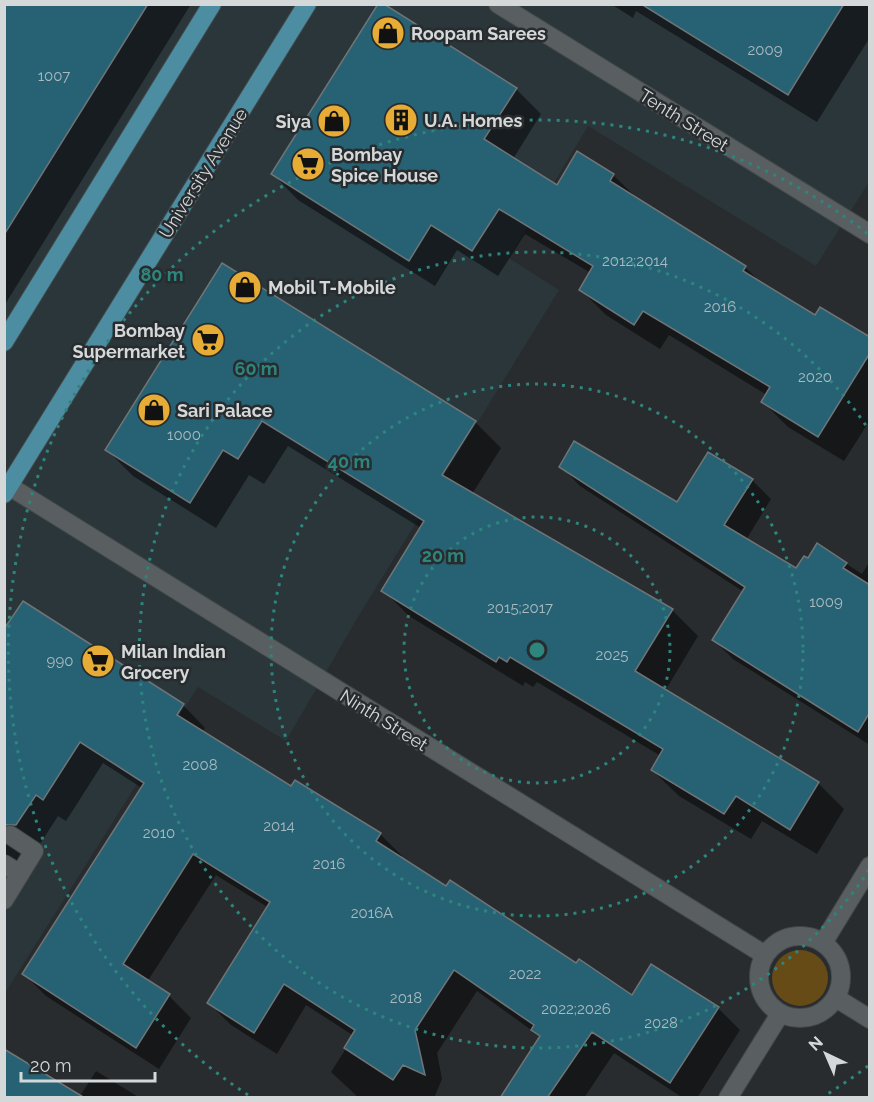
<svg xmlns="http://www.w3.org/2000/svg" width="874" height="1102" font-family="Raleway,sans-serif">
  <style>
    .built { fill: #2a363a }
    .green { fill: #664b17 }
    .shadow { fill: #0007 }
    .building { fill: #276274; stroke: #6f7476; stroke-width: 1.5 }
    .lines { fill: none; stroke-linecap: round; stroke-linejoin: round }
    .minor-casing { stroke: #434849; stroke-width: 20 }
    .major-casing { stroke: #434849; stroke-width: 20 }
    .minor { stroke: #595f61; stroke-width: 18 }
    .major { stroke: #4c8da1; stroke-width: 18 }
    .ring { fill: none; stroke: #2d857e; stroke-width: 3; stroke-dasharray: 3 6 }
    .labels { text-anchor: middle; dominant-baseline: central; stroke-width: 5; stroke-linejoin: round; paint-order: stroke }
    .number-label { font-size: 15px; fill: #a9bac0 }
    .poi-label { font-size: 18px; font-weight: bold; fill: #d4d8d9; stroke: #282c2e; text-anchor: start }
    .street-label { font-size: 18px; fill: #d4d8d9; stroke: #282c2e }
    .centre { fill: #2d857e; stroke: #282c2e; stroke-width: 3 }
    .ring-label { font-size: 18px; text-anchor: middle; font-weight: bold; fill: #2d857e; stroke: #282c2e; stroke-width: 5; stroke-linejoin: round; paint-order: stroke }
  </style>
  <rect width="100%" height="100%" fill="#282c2e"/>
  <!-- built -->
  <polygon class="built" points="5,5 869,5 869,182 816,266 588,126 509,258 559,290 358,617 286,741 198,687 5,993"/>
  <!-- green -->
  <circle class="green" cx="800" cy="978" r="28"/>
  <!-- shadow -->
  <g class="shadow">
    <polygon points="4,4 191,4 4,306"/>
    <polygon points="611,4 870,4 870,37 817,122 636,11 633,18"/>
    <polygon points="516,89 541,114 513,159 557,187 613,175 640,201 745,267 764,286 815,317 870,339 870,420 844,461 788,427 763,402 767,395 669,335 660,349 606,315 581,290 591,273 525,234 498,276 457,250 435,286 298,200 273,174"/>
    <polygon points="223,265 475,422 501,448 472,494 672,610 698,636 665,691 818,783 844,809 817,854 762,821 751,839 679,796 652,770 661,756 537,682 533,687 525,682 523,686 409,616 383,590 421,528 288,446 264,484 249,475 216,528 133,476 107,450"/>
    <polygon points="709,454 752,480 771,499 746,540 797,571 808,561 818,545 862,574 870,561 870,745 733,659 714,640 744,592 580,486 561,466 678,504"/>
    <polygon points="4,632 183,705 205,728 202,732 292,788 380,834 402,856 400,858 632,997 718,1008 740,1030 697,1098 683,1098 614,1053 584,1098 502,1098 541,1037 477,991 437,1053 442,1079 434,1098 359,1098 331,1072 354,1036 306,1005 277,1054 231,1025 209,1003 269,908 216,875 147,982 169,996 191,1018 159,1069 46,996 24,974 142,788 103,763 66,821 58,816 38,847 23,850 4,901"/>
    <polygon points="96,1071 140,1098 4,1098 80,1096"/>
  </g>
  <!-- building -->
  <g class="building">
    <polygon points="4,4 148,4 4,235"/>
    <polygon points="378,4 384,4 517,88 484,139 557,185 577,151 614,174 610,181 746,266 743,271 815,315 820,307 870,337 870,353 818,437 761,402 770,387 643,311 634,325 579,290 593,266 499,209 472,251 431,225 409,261 271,174"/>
    <polygon points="641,4 844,4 788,95"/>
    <polygon points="222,263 476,421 442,475 673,609 635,671 819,782 790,830 736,796 724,814 651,770 663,749 510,657 507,662 499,657 496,662 381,591 424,521 262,421 238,459 223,450 190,503 105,450"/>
    <polygon points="574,441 677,502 708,452 753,479 724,525 796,568 804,556 808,558 817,543 847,563 843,568 870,585 870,712 858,732 712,640 745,587 559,467"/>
    <polygon points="23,601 184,704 177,715 291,786 295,780 381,833 376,841 446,886 450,880 576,963 579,959 632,995 651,964 719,1007 670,1083 592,1032 547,1098 500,1098 540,1036 531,1030 534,1025 454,970 415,1030 425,1075 403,1065 393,1080 344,1048 355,1030 284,984 254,1033 207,1003 270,902 193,854 123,964 170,994 136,1048 22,974 144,783 80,742 43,800 36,795 16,825 4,825 4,629"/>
    <polygon points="4,1049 85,1098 4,1098"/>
  </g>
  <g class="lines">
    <defs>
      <g id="minor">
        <polyline points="498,4 870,234"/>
        <polyline points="4,483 765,955"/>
        <polyline points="4,864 20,874"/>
        <polyline points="4,900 34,851 10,835"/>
        <circle cx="800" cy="977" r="41"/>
        <polyline points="823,943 870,866"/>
        <polyline points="836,998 870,1019"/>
        <polyline points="728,1098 780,1014"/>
      </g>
      <g id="major">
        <polyline points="4,342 212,4"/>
        <polyline points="4,494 307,4"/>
      </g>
    </defs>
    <!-- minor casing -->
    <use href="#minor" class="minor-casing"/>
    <!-- major casing -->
    <use href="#major" class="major-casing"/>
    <!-- minor -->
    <use href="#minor" class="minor"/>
    <!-- major -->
    <use href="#major" class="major"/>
  </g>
  <!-- distance rings -->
  <g class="ring">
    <circle cx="537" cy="650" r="133"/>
    <circle cx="537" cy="650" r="266"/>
    <path d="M869 870A398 398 0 1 1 869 430"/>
    <path d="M868 1066A531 531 0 0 1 826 1095M248 1095A531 531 0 1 1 868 234"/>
  </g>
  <!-- icons -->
  <defs>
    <symbol id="shop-disc" viewBox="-11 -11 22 22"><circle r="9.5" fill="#e6ac36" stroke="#282c2e"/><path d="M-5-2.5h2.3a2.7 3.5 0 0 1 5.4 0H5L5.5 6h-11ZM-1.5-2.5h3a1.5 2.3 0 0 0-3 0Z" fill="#111"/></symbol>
    <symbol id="building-disc" viewBox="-11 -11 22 22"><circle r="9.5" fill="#e6ac36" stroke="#282c2e"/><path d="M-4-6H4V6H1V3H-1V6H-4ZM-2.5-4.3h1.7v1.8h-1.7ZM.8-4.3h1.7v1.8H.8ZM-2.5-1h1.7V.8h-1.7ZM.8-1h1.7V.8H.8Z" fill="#111"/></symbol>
    <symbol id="supermarket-disc" viewBox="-11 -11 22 22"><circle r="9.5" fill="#e6ac36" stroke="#282c2e"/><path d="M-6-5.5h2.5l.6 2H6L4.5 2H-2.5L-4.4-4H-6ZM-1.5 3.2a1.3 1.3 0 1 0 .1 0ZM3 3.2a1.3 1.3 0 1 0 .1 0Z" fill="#111"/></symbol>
  </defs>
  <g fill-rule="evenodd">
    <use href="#shop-disc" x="369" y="14" width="38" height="38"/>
    <use href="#building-disc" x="382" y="101" width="38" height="38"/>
    <use href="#shop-disc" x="315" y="102" width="38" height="38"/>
    <use href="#supermarket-disc" x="289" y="145" width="38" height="38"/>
    <use href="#shop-disc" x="226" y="268" width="38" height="38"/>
    <use href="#supermarket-disc" x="189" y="321" width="38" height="38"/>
    <use href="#shop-disc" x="135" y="391" width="38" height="38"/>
    <use href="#supermarket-disc" x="79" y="642" width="38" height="38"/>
  </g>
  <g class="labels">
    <!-- number labels -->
    <g class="number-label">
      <text x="765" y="50">2009</text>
      <text x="54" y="76">1007</text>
      <text x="635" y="261">2012;2014</text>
      <text x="720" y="307">2016</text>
      <text x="815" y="377">2020</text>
      <text x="184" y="435">1000</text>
      <text x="826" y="602">1009</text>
      <text x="520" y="608">2015;2017</text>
      <text x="612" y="655">2025</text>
      <text x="60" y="661">990</text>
      <text x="200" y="765">2008</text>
      <text x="279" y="826">2014</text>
      <text x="159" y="833">2010</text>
      <text x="329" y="864">2016</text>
      <text x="372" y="913">2016A</text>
      <text x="525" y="974">2022</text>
      <text x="406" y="998">2018</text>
      <text x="576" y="1009">2022;2026</text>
      <text x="661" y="1023">2028</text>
    </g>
    <!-- poi labels -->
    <g class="poi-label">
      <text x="411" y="33">Roopam Sarees</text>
      <text x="424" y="120">U.A. Homes</text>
      <text x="311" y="121" text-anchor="end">Siya</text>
      <text x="331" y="154">Bombay<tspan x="331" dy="21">Spice House</tspan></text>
      <text x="268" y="287">Mobil T-Mobile</text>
      <text x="185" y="330" text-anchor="end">Bombay<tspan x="185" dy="21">Supermarket</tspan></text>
      <text x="177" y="410">Sari Palace</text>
      <text x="121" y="651">Milan Indian<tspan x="121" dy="21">Grocery</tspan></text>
    </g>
    <!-- street labels -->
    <g class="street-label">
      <text transform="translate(684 120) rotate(32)">Tenth Street</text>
      <text transform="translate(203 173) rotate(-58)">University Avenue</text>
      <text transform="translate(384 720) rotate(32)">Ninth Street</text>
    </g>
  </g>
  <circle cx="537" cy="650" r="9" class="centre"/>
  <g class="ring-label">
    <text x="162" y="281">80 m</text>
    <text x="256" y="375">60 m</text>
    <text x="349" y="468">40 m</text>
    <text x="443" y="562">20 m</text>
  </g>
  <!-- border -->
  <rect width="874" height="1102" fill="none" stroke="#d4d8d9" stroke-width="12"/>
  <!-- north arrow -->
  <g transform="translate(826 1054) rotate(316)" stroke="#282c2e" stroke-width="4.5" paint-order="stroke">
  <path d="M0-4.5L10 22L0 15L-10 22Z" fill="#d4d8d9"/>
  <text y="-9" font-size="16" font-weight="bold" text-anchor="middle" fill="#d4d8d9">N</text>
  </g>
  <!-- scale -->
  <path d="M21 1072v9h134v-9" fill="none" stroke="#d4d8d9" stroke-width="3"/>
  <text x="30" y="1072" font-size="18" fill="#d4d8d9" stroke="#282c2e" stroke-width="4.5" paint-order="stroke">20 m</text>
</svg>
